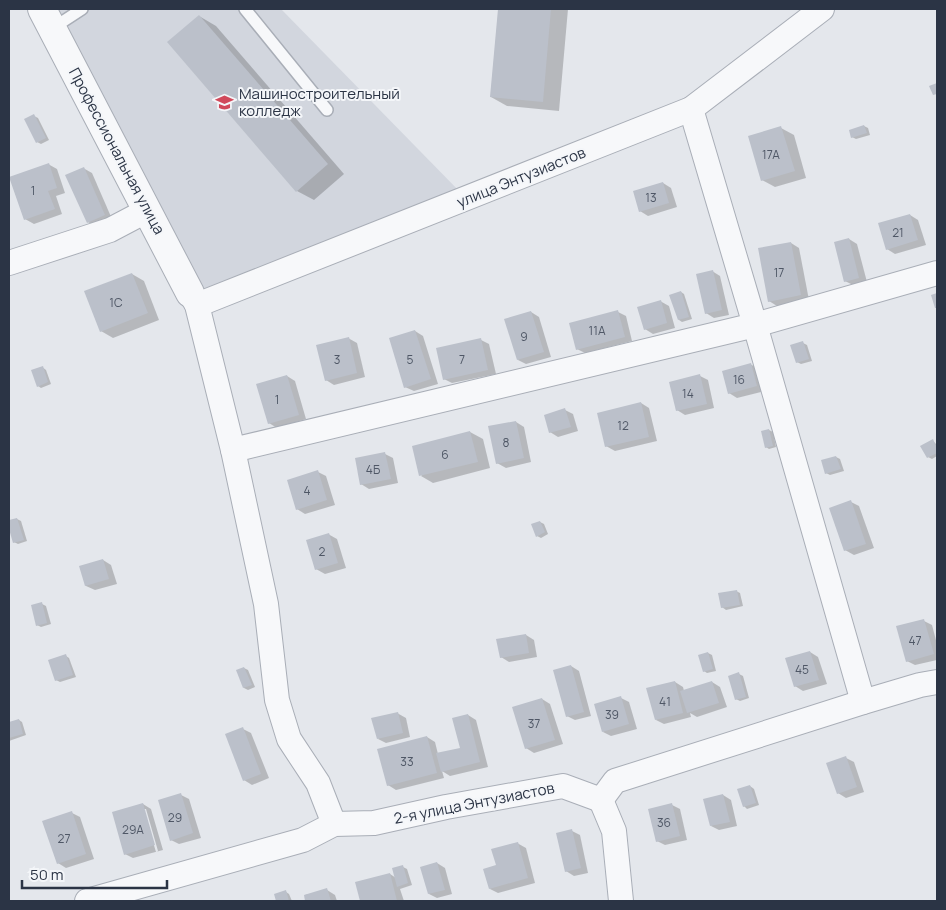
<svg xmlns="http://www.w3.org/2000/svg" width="946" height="910" font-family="Manrope,sans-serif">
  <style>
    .built { fill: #d2d6de }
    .shadow { fill: #0003; fill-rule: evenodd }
    .building { fill: #bbc0ca }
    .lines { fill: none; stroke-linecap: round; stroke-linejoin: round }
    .service-casing { stroke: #a9aeb7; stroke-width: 14 }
    .minor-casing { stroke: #a9aeb7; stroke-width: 26 }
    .tertiary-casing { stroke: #a9aeb7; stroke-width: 30 }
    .service { stroke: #f7f8fa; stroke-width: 11 }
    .minor { stroke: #f7f8fa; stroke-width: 24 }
    .tertiary { stroke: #f7f8fa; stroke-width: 28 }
    .labels { text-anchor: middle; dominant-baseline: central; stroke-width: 4; stroke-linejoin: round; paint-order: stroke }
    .number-label { font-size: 12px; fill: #4f5766 }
    .poi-label { font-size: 15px; fill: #2b3445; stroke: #f4f6f9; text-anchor: start }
    .street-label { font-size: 15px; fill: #2b3445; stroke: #f4f6f9 }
  </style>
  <rect width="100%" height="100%" fill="#e4e7ec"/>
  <!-- built -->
  <polygon class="built" points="29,9 281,9 463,195 186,304"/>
  <!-- shadow -->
  <g class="shadow">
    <polygon points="499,9 568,9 559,111 507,106 491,97"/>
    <polygon points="199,16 216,26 344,174 314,200 297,191"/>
    <polygon points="34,116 38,118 49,140 41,144 37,142"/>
    <polygon points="864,126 868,128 870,135 856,139 852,137"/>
    <polygon points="781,128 794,135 806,178 775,187 762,180"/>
    <polygon points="48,164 57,169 65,193 56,196 62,214 34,224 25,219"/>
    <polygon points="83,168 92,173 112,219 96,227 88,222"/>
    <polygon points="663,183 671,188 677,207 648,216 640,211"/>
    <polygon points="910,215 918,220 926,245 895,254 887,249"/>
    <polygon points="849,239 857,244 867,282 853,285 845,281"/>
    <polygon points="791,243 799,248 809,300 777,306 769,301"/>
    <polygon points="712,271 720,276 729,315 714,318 706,313"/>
    <polygon points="132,274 144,281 159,320 113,338 101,331"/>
    <polygon points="681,292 684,294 692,319 682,322 679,320"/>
    <polygon points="660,301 669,306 675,328 653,334 645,329"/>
    <polygon points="531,312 539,317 551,357 526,364 518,360"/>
    <polygon points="618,312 626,316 632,341 585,353 577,349"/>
    <polygon points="415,331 423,336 438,384 414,391 405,387"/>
    <polygon points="348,338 357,343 365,377 334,385 326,380"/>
    <polygon points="481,340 489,344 496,374 452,383 444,379"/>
    <polygon points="803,343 807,345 812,361 801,364 797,362"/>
    <polygon points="750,364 759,369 765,391 737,398 729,393"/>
    <polygon points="42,367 46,370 51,384 41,388 38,386"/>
    <polygon points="287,376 295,381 306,419 277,428 269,423"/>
    <polygon points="700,376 708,380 714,408 685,415 677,410"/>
    <polygon points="641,403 649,408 657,441 615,451 606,446"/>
    <polygon points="565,410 573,414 578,431 558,437 550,432"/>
    <polygon points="516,422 524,427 531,462 506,468 497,463"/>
    <polygon points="769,430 773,432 776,447 769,449 766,447"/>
    <polygon points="470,432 483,439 490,468 433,483 421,476"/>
    <polygon points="933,441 937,445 937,456 932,459 928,457"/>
    <polygon points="385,454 393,458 398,483 369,489 361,484"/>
    <polygon points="836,457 840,459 844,471 830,475 826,473"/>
    <polygon points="318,472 326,476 335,505 305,514 297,509"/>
    <polygon points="851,502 859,506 874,548 854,555 845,550"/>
    <polygon points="17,519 21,521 27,541 18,544 14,542 9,525 9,522"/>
    <polygon points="540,522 544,524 548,534 541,538 537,536"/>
    <polygon points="328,534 337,539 346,568 325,574 316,569"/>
    <polygon points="103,560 111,565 117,584 95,590 86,586 81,567"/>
    <polygon points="736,591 740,593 743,606 726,610 722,607"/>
    <polygon points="42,604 46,606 51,624 41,627 37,625"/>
    <polygon points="924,621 932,625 937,644 937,660 915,665 907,661"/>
    <polygon points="526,635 534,640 537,657 509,662 501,657"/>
    <polygon points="810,652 818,657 827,684 803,691 795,686"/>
    <polygon points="708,653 712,655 716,671 707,673 704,671"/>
    <polygon points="66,656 69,658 76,677 60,682 56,680"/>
    <polygon points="571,666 579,671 591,716 575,720 567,716"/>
    <polygon points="244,668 248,670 255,687 248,690 244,688"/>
    <polygon points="739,674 743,676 749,698 740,701 736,699"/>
    <polygon points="675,682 683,687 684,691 712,682 720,687 727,707 697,717 690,713 691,717 664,724 656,720"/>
    <polygon points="621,698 629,702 637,729 611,736 603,732"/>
    <polygon points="542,699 550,704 563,744 534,753 526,748"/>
    <polygon points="397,713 406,718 410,737 386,743 378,739"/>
    <polygon points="468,715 476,720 488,767 450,776 442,771 444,778 396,790 388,785 427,737 435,742 438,754 461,749"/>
    <polygon points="19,720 22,722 26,735 9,741 9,723"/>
    <polygon points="243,729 251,733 269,778 252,785 244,780"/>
    <polygon points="846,758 854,762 864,792 846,798 838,793"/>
    <polygon points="750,786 754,789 759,805 747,809 744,806"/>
    <polygon points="181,795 189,799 201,838 179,844 171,840"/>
    <polygon points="723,795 731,800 737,826 719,830 711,826"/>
    <path d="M143,804l8,5 12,41 -30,8 -8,-4zM143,809h3l12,42 -2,1z"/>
    <polygon points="672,805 680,809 687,840 665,845 657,841"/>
    <polygon points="72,813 80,817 94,859 66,868 58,863"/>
    <polygon points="572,831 580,835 588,873 574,876 566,871"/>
    <polygon points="517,843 526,848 535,883 498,893 490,889 497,866"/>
    <polygon points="437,863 445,868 452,894 437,898 429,894"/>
    <polygon points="403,867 407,869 412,885 400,889 404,901 361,901 357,883 390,874 396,878"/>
    <polygon points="327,890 335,895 337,901 307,901 305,895"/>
    <polygon points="286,892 289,894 292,901 277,901 275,895"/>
  </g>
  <!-- building -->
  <g class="building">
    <polygon points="498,9 551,9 543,102 490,97"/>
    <polygon points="199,15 328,164 296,192 167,42"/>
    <polygon points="937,83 937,94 933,95 929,86"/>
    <polygon points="34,114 46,138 36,143 24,119"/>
    <polygon points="864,125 867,133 851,138 849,130"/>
    <polygon points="781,126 795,171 761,181 748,136"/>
    <polygon points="49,163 57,188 48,191 55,209 24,220 9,177"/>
    <polygon points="84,167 105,215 87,223 65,175"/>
    <polygon points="663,182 669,203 639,212 633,191"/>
    <polygon points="910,214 918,240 886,250 878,223"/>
    <polygon points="849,238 859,278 844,282 834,242"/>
    <polygon points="791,242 801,295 768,302 758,248"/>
    <polygon points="713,270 722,310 705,314 696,274"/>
    <polygon points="132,273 148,313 100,332 84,291"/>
    <polygon points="681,291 689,317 678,320 669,295"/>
    <polygon points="937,293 937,308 935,308 931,295"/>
    <polygon points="661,300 667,323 644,330 637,307"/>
    <polygon points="618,310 625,337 576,350 569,323"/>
    <polygon points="531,311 544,352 517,360 504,319"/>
    <polygon points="415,330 431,379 404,388 389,338"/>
    <polygon points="349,337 357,373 325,381 316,345"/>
    <polygon points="481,338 488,370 443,380 436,348"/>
    <polygon points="803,341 809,359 796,363 790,345"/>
    <polygon points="751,363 757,386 728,394 722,371"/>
    <polygon points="43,366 48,382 37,387 31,370"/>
    <polygon points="700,374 707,404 676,411 669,382"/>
    <polygon points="287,375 299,415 268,424 256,384"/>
    <polygon points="641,402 649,437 605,447 597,413"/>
    <polygon points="565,408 571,427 549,433 544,415"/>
    <polygon points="516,421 524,458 496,464 488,426"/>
    <polygon points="769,429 773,446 765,448 761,431"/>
    <polygon points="470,431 478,462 419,476 412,446"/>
    <polygon points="933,439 937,448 937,453 927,458 920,446"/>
    <polygon points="385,452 391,479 360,485 355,458"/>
    <polygon points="836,456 841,469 825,474 821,460"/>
    <polygon points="318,470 327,500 296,510 287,480"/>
    <polygon points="851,500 866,544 844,551 829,508"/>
    <polygon points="17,518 24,540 13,543 9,529 9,520"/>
    <polygon points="540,521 545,532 536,537 531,524"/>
    <polygon points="329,533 338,563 315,570 306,540"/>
    <polygon points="103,559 109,579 85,586 79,566"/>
    <polygon points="737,590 740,605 721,608 718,593"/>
    <polygon points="42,602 47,623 36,626 31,605"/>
    <polygon points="924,619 934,654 906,662 896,626"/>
    <polygon points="526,634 529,653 500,658 496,639"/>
    <polygon points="810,651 819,680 794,687 785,658"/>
    <polygon points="708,652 713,669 703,672 698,655"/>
    <polygon points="66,654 73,675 55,681 48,660"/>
    <polygon points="571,665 584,712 566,717 553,670"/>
    <polygon points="244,667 252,685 243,688 236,670"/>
    <polygon points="739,672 746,697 735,700 728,676"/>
    <polygon points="675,681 683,713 655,720 646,688"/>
    <polygon points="712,681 719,703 687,713 680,691"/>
    <polygon points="621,696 629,724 602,732 594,704"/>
    <polygon points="542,698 555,740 525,749 512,707"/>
    <polygon points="398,712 403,733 377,739 371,718"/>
    <polygon points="468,714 480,762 441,772 436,753 460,748 452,718"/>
    <polygon points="19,719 23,734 9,738 9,722"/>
    <polygon points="243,727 261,774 243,781 225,734"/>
    <polygon points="427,736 437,773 387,786 377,749"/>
    <polygon points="846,756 857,787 837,794 826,763"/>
    <polygon points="750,785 756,803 743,807 737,789"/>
    <polygon points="181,793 193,833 170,841 158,800"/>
    <polygon points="723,794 730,822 710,826 703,799"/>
    <polygon points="143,803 155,845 124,855 112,812"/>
    <polygon points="672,803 680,836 656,842 648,809"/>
    <polygon points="72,811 86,854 57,864 42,821"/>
    <polygon points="572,829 581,868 565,872 556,833"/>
    <polygon points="518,842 528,878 489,889 483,869 496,865 491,849"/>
    <polygon points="437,862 445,890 428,894 420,867"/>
    <polygon points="403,865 408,883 397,887 392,868"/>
    <polygon points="390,873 397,901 360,901 355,882"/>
    <polygon points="327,888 331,901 305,901 304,895"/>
    <polygon points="286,890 289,901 276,901 274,894"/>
  </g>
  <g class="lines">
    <defs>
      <g id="service">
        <polyline points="245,9 327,110"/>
        <polyline points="53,28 82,9"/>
      </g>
      <g id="minor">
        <polyline points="691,109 755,325 863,702"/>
        <polyline points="9,263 110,230 148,210"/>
        <polyline points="190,293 197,305 233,450 266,604 277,700 289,739 318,783 334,824"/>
        <polyline points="197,305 691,109 822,9"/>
        <polyline points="233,450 755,325 937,273"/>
        <polyline points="601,800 614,831 621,901"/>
        <polyline points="87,901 303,840 334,824 374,823 446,807 563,786 601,800 615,781 863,702 920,685 937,682"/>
      </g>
      <polyline id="tertiary" points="42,9 190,293"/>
    </defs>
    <!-- service casing -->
    <use href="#service" class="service-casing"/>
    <!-- minor casing -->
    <use href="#minor" class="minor-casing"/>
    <!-- tertiary casing -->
    <use href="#tertiary" class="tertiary-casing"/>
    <!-- service -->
    <use href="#service" class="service"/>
    <!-- minor -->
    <use href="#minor" class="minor"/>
    <!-- tertiary -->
    <use href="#tertiary" class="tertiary"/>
  </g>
  <!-- icons -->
  <defs>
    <symbol id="university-bare" viewBox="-9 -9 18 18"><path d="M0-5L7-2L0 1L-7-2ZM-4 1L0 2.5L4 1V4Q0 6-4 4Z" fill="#d1495b" stroke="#f4f6f9" stroke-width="2.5" paint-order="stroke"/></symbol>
  </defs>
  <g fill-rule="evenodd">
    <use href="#university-bare" x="212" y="90" width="25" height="25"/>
  </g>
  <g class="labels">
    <!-- number labels -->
    <g class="number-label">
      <text x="771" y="154">17А</text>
      <text x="33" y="190">1</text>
      <text x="651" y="197">13</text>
      <text x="898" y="232">21</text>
      <text x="779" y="272">17</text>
      <text x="116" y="302">1С</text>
      <text x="597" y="330">11А</text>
      <text x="524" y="336">9</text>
      <text x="337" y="359">3</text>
      <text x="410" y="359">5</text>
      <text x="462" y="359">7</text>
      <text x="739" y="379">16</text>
      <text x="688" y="393">14</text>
      <text x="277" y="399">1</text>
      <text x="623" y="425">12</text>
      <text x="506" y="442">8</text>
      <text x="445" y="454">6</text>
      <text x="373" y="469">4Б</text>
      <text x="307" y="490">4</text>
      <text x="322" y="551">2</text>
      <text x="915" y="640">47</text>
      <text x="802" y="669">45</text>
      <text x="665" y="701">41</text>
      <text x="612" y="714">39</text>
      <text x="534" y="723">37</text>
      <text x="407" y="761">33</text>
      <text x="175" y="817">29</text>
      <text x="664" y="822">36</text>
      <text x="133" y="829">29А</text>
      <text x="64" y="838">27</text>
    </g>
    <!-- poi labels -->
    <g class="poi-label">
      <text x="239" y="93">Машиностроительный<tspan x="239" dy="17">колледж</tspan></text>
    </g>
    <!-- street labels -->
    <g class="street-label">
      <text transform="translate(117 151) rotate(62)">Профессиональная улица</text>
      <text transform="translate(521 177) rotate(-22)">улица Энтузиастов</text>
      <text transform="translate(474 803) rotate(-11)">2-я улица Энтузиастов</text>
    </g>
  </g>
  <!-- border -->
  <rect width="946" height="910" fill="none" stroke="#2b3445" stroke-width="20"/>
  <!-- scale -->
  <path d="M22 880v8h145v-8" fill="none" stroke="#2b3445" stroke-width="2.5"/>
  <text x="30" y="880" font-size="15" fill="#2b3445" stroke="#f4f6f9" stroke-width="4" paint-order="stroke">50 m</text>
</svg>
